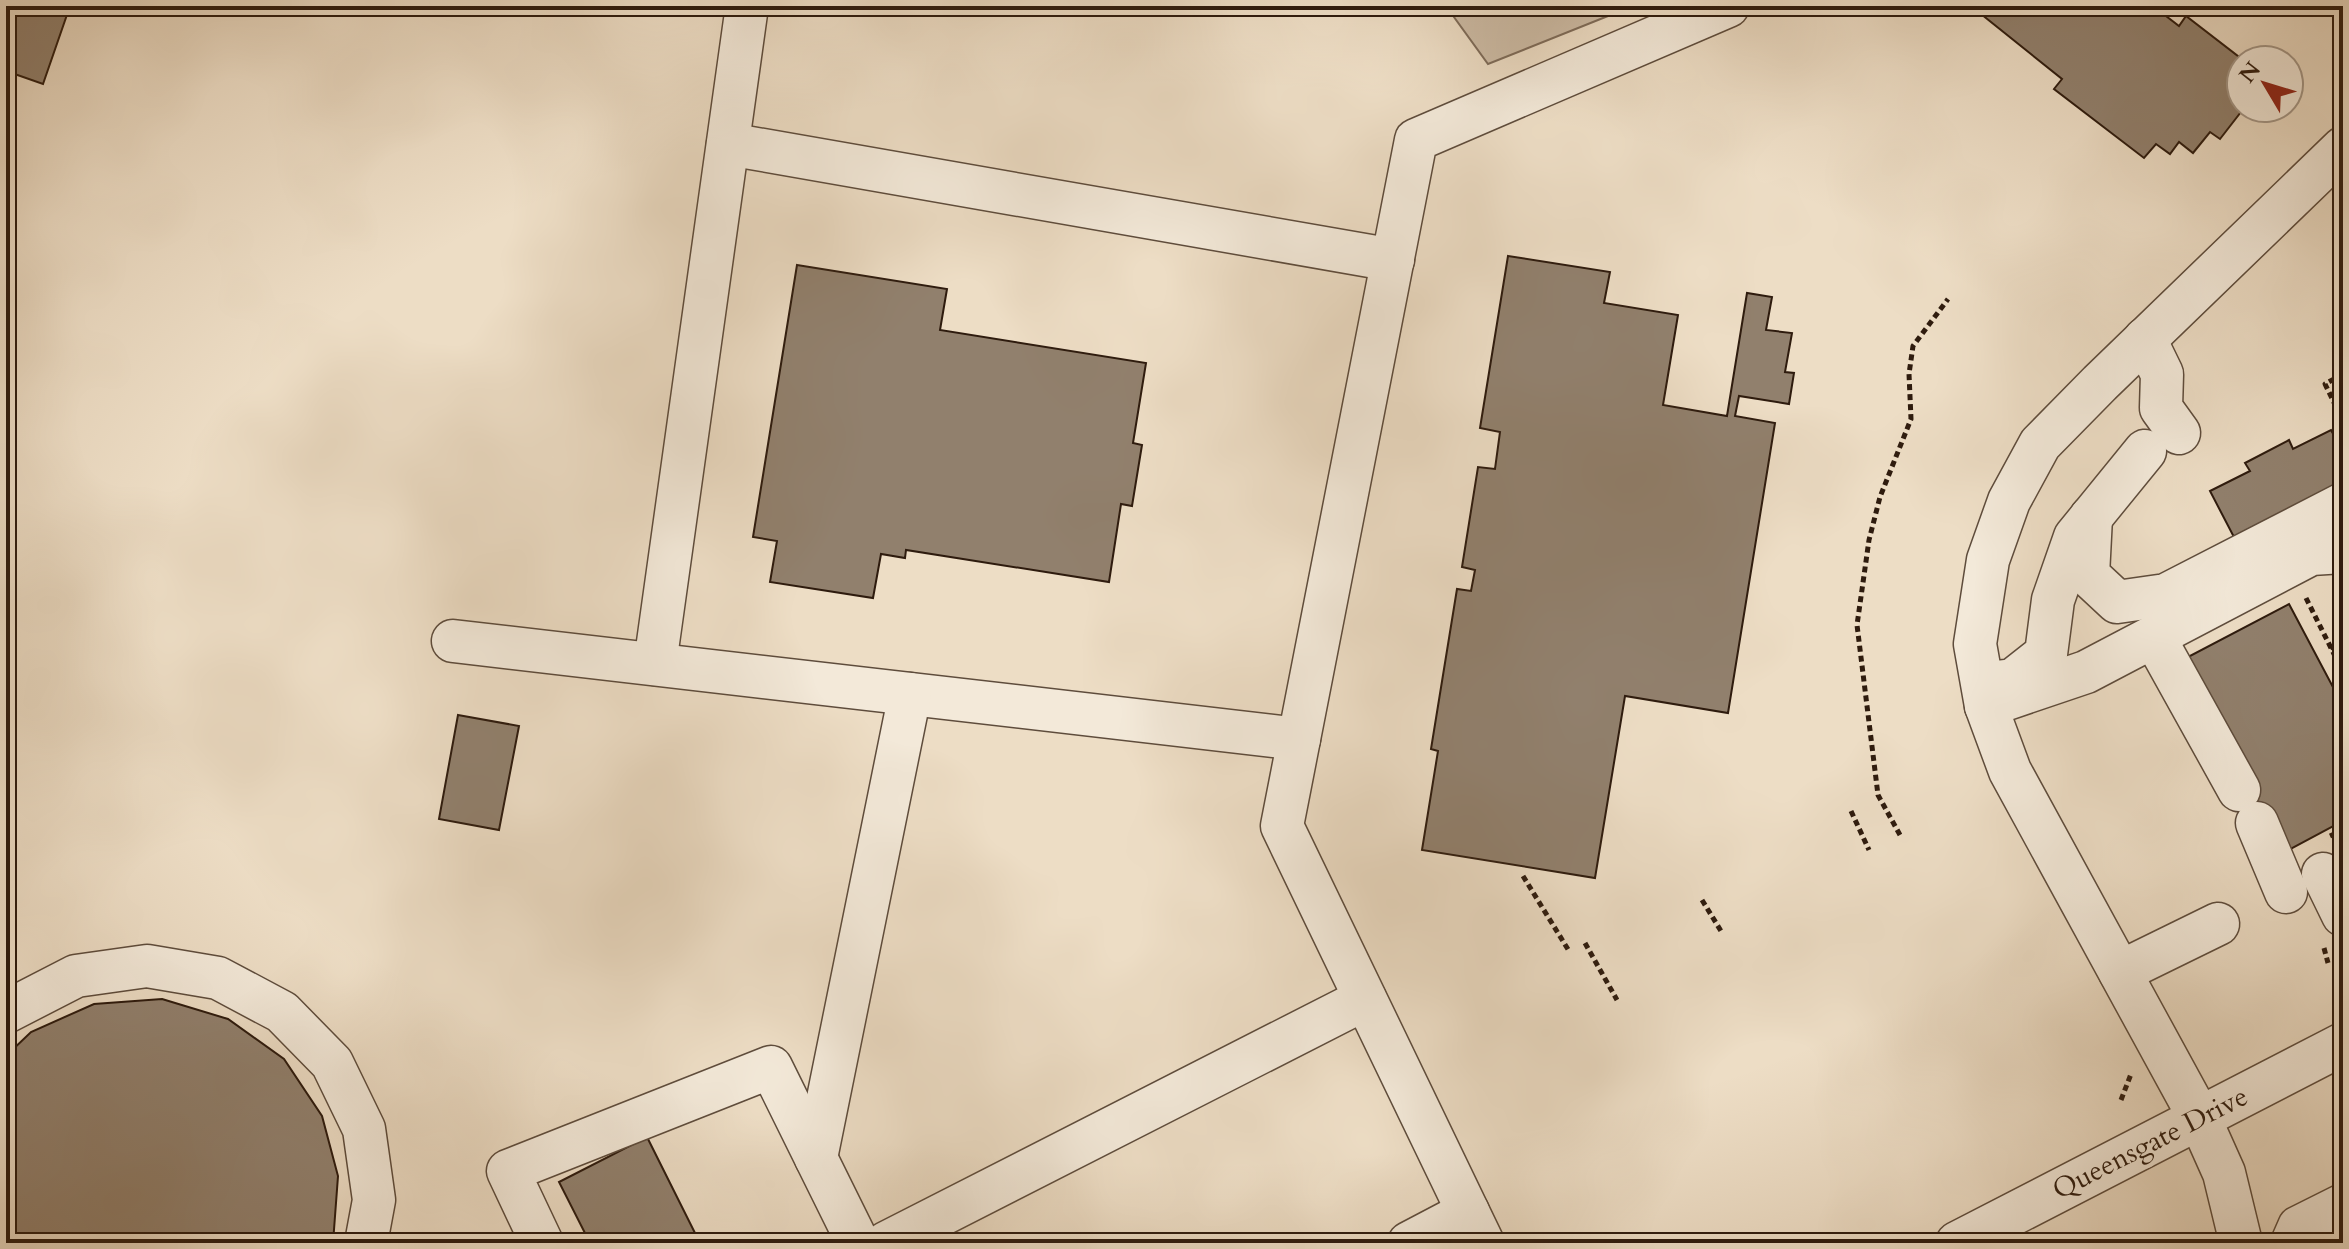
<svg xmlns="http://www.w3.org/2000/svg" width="2349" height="1249" font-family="Cardo,serif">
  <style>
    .green { fill: #cdbca6; stroke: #7e6c5a; stroke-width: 2 }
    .building { fill: #91806d; stroke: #2e1b0e; stroke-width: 2 }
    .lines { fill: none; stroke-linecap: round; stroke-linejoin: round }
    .minor-casing { stroke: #5e4c3c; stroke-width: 45 }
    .path { stroke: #2e1b0e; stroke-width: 5; stroke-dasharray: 6 4; stroke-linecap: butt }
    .minor { stroke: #f3e9d9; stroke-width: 42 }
    .labels { text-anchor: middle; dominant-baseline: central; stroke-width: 8; stroke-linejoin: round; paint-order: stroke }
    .street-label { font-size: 28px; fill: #2e1b0e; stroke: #f3e9d9 }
  </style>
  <rect width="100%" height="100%" fill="#edddc5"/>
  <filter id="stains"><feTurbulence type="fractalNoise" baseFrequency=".0025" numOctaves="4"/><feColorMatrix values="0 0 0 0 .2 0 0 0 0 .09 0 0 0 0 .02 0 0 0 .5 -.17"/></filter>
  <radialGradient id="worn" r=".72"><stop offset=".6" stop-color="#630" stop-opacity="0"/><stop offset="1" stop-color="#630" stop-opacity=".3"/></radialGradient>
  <!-- green -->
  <polygon class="green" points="1446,6 1633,6 1488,64"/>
  <!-- building -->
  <g class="building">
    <polygon points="6,6 70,6 43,84 6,71"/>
    <polygon points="1971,6 2132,6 2143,14 2146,6 2153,6 2179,26 2186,16 2243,60 2241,70 2231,82 2241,90 2241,108 2244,108 2220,139 2210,132 2193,153 2179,142 2170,154 2156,144 2144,158 2054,89 2062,79"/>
    <polygon points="1508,256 1610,272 1604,303 1678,315 1663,405 1727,416 1747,293 1772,297 1766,330 1792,333 1785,372 1794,373 1789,404 1739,396 1735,416 1775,423 1728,713 1625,696 1595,878 1422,850 1438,751 1431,749 1457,589 1471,591 1475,570 1462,567 1478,467 1495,469 1500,432 1480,428"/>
    <polygon points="797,265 947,289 940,330 1146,363 1133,443 1142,445 1132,506 1121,504 1109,582 906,550 905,558 881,554 873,598 770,582 777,541 753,537"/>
    <polygon points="2331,430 2343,452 2343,493 2236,541 2210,491 2250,471 2245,463 2289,440 2293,449"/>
    <polygon points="2289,604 2343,706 2343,821 2283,853 2253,825 2188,657"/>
    <polygon points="458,715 519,726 499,830 439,819"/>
    <polygon points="162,999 228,1019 284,1059 322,1116 338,1176 333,1243 6,1243 6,1056 31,1032 94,1004"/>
    <polygon points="647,1137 700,1243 590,1243 559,1182"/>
    <polygon points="2343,1231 2343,1243 2319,1243"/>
  </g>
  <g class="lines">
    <defs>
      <g id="minor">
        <polyline points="728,144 1393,260"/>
        <polyline points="2145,339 2162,374 2161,408 2179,433"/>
        <polyline points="2091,517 2088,575 2117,602 2166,595 2343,504"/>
        <polyline points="2154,637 2239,790"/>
        <polyline points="453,641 1299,739"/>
        <polyline points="655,664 747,6"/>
        <polyline points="1996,682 2013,680 2046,654 2053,600 2075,537 2145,451"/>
        <polyline points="1986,706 2086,672 2311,554 2343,552"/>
        <polyline points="2257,823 2286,892"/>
        <polyline points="2323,874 2343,915"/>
        <polyline points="2120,972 2218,924"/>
        <polyline points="6,1012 76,976 147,966 218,978 282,1012 332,1063 364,1129 374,1200 366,1243"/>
        <polyline points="816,1158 910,694"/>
        <polyline points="542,1243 508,1171 771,1067 858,1243"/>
        <polyline points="886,1243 1365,999"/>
        <polyline points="1409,1243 1468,1212"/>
        <polyline points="1483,1243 1282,826 1416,140 1728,6"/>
        <polyline points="1957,1243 2343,1044"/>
        <polyline points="2241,1243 2224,1173 2199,1117 2010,771 1986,706 1975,644 1988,560 2009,501 2040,444 2100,383 2343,148"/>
        <polyline points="2292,1243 2299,1227 2343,1205"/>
      </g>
    </defs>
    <!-- minor casing -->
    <use href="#minor" class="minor-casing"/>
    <!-- path -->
    <g class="path">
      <polyline points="2343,374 2325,384 2343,421"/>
      <polyline points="2306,598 2343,672"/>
      <polyline points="2330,648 2343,641"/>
      <polyline points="1851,811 1869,850"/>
      <polyline points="1900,835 1878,795 1857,625 1869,540 1880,497 1911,419 1909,374 1913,346 1948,299"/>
      <polyline points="2330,836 2343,830"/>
      <polyline points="1523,876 1569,951"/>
      <polyline points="1702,900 1721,931"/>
      <polyline points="1585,943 1617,1000"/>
      <polyline points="2324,948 2328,963"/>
      <polyline points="2121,1100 2131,1074"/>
    </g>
    <!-- minor -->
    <use href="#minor" class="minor"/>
  </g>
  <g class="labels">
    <!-- street labels -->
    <g class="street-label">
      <text transform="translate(2150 1143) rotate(-27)">Queensgate Drive</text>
    </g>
  </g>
  <!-- margin -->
  <rect width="2349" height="1249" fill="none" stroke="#edddc5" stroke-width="32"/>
  <rect x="8" y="8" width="2333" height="1233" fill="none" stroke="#2e1b0e" stroke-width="4"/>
  <rect x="16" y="16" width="2317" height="1217" fill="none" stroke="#2e1b0e" stroke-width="2"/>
  <!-- north arrow -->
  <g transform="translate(2265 84) rotate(308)"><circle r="38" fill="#f3e9d9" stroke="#a49788" stroke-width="2"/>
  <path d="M0-6L14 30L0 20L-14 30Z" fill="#8f2418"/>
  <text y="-12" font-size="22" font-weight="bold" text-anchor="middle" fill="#2e1b0e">N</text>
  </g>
  <rect width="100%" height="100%" filter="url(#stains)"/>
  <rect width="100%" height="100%" fill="url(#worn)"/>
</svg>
